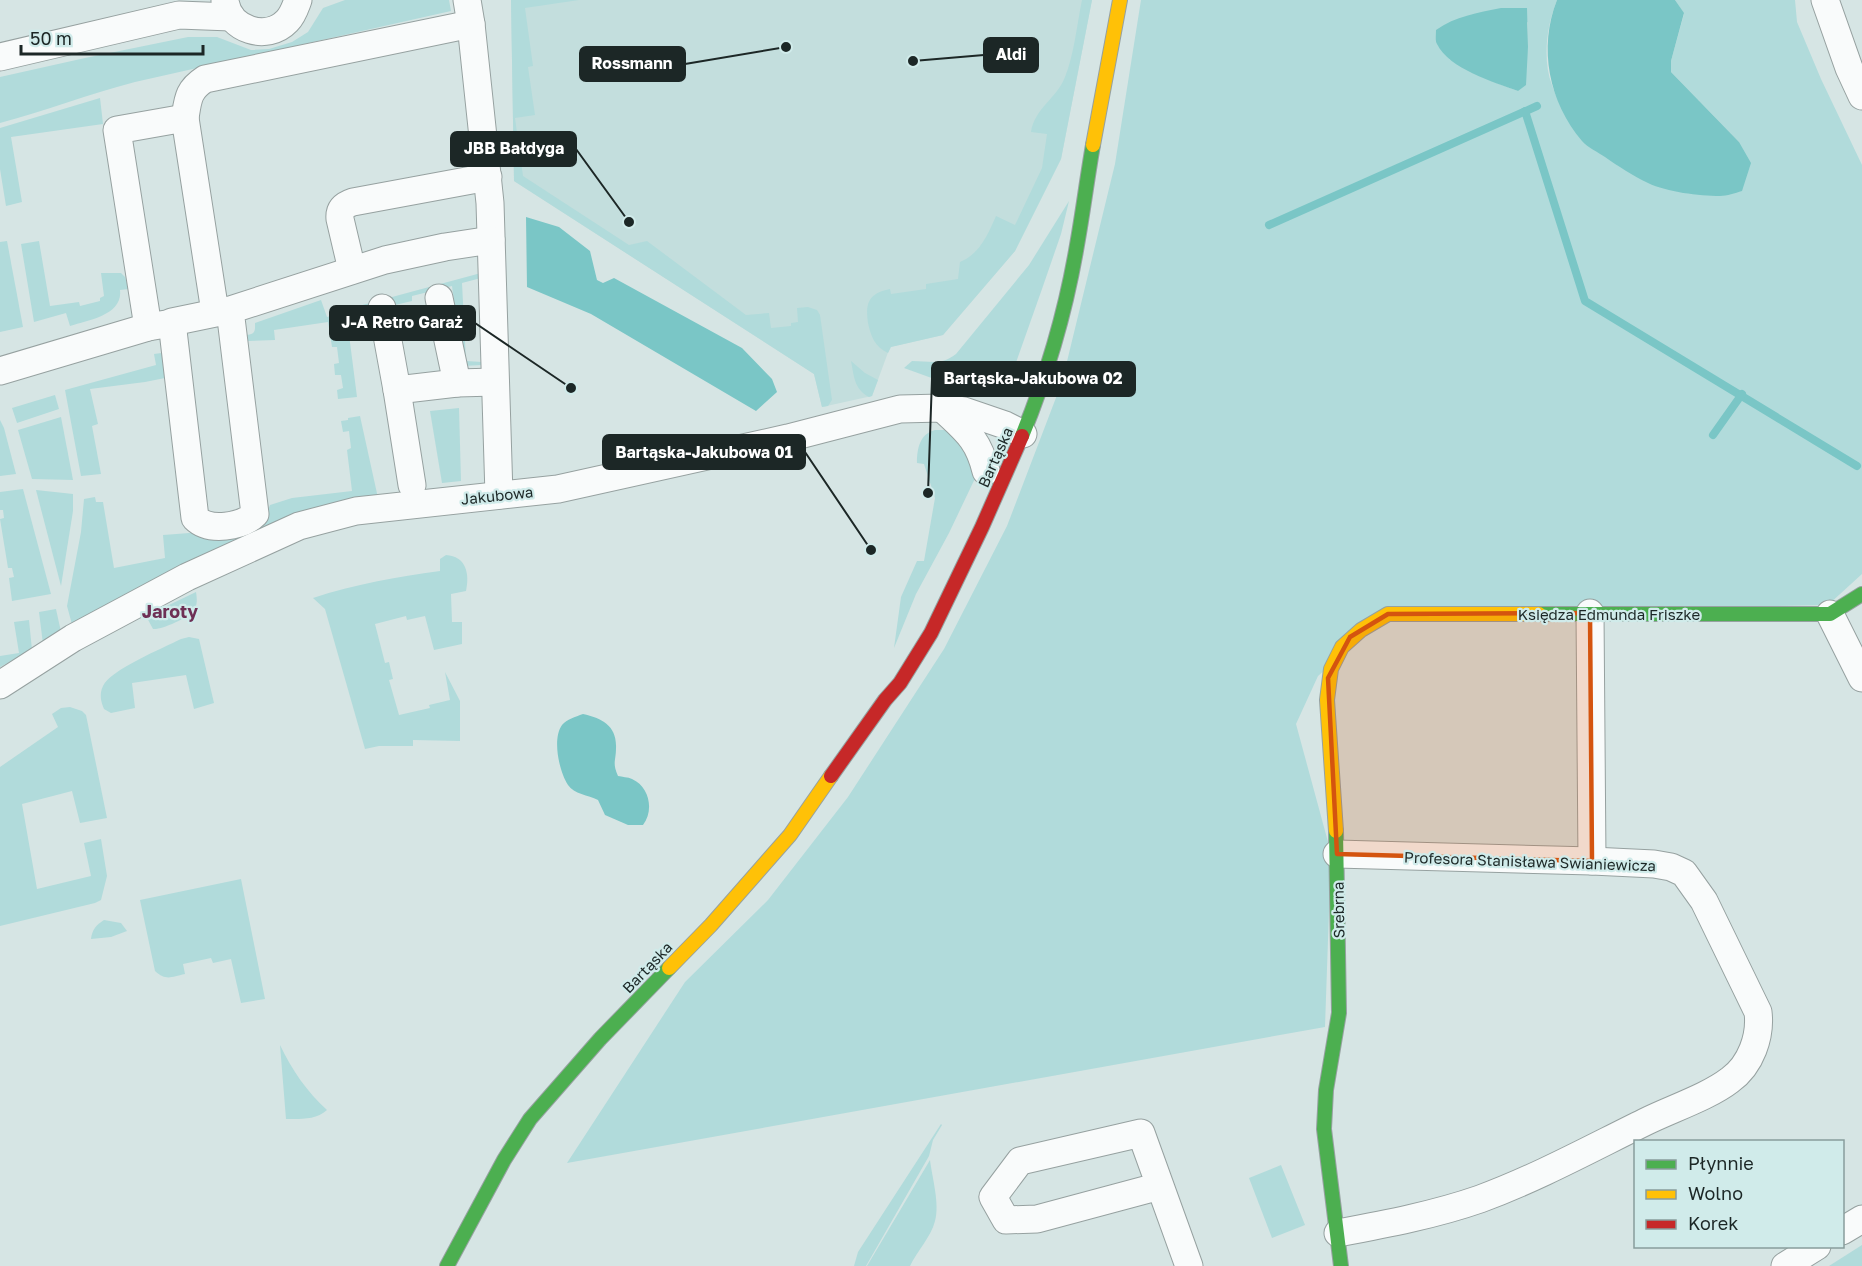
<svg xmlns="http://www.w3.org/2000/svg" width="1862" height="1266" font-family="'Golos Text',sans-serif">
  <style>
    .built { fill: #c3dedd }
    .green { fill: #b1dbdb; fill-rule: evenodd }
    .water { fill: #7ac6c6 }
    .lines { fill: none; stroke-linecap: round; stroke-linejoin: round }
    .stream { stroke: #7ac6c6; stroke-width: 8 }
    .street-casing { stroke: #96a1a0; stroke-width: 29 }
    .fast-casing { stroke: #96a1a0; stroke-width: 16 }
    .slow-casing { stroke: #96a1a0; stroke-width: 16 }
    .jam-casing { stroke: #96a1a0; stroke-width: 16 }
    .street { stroke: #f9fbfb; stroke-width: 27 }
    .fast { stroke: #4caf50; stroke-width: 14 }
    .slow { stroke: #ffc107; stroke-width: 14 }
    .jam { stroke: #c62828; stroke-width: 14 }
    .marked { fill: #d4540f; fill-opacity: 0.2; stroke: #d4540f; stroke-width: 4.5; stroke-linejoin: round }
    .labels { text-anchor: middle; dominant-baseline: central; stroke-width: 4.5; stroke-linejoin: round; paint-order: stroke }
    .street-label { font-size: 15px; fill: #1c2726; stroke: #d0ebea }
    .quarter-label { font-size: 18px; font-weight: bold; fill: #6e3055; stroke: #d0ebea }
    .leader { fill: none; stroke: #1c2726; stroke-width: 2 }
    .callout-dot { fill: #1c2726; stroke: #d0ebea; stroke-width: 2 }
    .callout { fill: #1c2726; stroke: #1c2726; stroke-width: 2 }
    .callout-label { font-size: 16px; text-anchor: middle; font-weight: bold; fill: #fff }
  </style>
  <rect width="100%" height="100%" fill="#d6e5e4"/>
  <!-- built -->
  <polygon class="built" points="511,0 1092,0 1061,159 1015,251 943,335 890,347 872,396 822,407 814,374 514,181"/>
  <!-- green -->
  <g class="green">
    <path d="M345,0h104l2,11 -316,71c-46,12 -90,29 -135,41v-46l85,-19 103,-21h29l34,13 18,-1 23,-7 16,-10 15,-24z"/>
    <polygon points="511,0 579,0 525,8 533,66 528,67 535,115 515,118 523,176 629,245 647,241 746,315 769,313 771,328 791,326 791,323 798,322 797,308 808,307 817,310 820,315 832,400 828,406 822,407 814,374 514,181"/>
    <path d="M1082,0h10l-31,159 -46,92 -72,84 -52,12 -3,6c-13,-6 -17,-16 -20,-30 -3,-20 1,-30 22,-34l1,5 35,-5v-5l32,-5 2,-17c20,-8 28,-28 36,-46l19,9 27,-57 5,-34 -16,-2c3,-23 26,-34 34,-55 9,-22 12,-53 17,-77z"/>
    <path d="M1141,0h416c-10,25 -15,59 -5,85 3,10 9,20 13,30l174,27 -68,-70v-11l13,-47 -9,-14h120l2,22 24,57 41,86v409l-34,31 -440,9 -70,62 -22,48 35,129 -6,174 -758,136 118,-181 83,-82 80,-103 96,-148 63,-123 55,-144 53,-218zM1528,22v25l-10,44c-25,-9 -47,-18 -69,-32z"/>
    <polygon points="100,98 103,124 11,137 22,202 6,206 0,169 0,128"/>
    <path d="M1069,201l-8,33 -19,55 -29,82 -8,16 -9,5 -23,1 -69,-25 8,-7c19,0 28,5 44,-7l73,-89z"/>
    <polygon points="7,241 23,327 0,332 0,242"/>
    <path d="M39,241l11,65 29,-4 1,4 20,-5v-3l4,-2 -3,-23h20l4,4 4,12 -9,1c3,25 -31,30 -50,36l-4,-13 -32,9 -13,-78z"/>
    <polygon points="481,273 481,278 462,283 466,361 482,362 482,365 463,366 452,286 412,296 412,301 395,305 394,301 373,305 372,311 356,314 355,307"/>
    <path d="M321,300l6,17 19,-6 11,86 -19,2 -1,-9 6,-2 -2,-13h-6l-1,-11 5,-1 -2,-16h-5l-4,-25 -54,8 1,10 -27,1 -1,-6c9,-1 8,-5 8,-12z"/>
    <polygon points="169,352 165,378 145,382 90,389 98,424 92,426 101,474 81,476 65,390 156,365 154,354"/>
    <path d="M851,361l14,12 13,7 -6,16 -3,1c-15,-8 -15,-21 -18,-36z"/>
    <polygon points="55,395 59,409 17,423 12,408"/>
    <polygon points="459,408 461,481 442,483 430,411"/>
    <polygon points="360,416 378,498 402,498 73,628 67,606 81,532 84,499 95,497 96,502 103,502 114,568 165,558 163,535 216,531 266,515 270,505 292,498 352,491 347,450 351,448 349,431 343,432 341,421 348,420 348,418"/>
    <polygon points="61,417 73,480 32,479 18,430"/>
    <polygon points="0,420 4,428 16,474 0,476"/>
    <path d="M935,430h9l10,3 25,37 -30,63 -33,61 -22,54 7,-51 16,-36h7l11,-63 -11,-34 -7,-1c0,-13 2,-29 18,-33z"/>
    <polygon points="23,489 51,594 12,601 9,578 14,577 12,568 8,568 0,519 4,518 3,510 0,510 0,492"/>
    <polygon points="36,490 73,494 73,511 61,586"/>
    <path d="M446,555c20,1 24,19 20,36l-15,3 1,28h10v22l-28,6 -9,-34 -18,4 -1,-4 -31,8 10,39 4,-1 4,17 -4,1 10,35 31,-7 -1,-3 21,-5 -5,-28 15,29v40l-47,-1v6h-34l-14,3 -40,-140 -12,-11c42,-14 84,-21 127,-27v-12z"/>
    <path d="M196,592c1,7 2,13 -3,19 -6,7 -31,19 -40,18l-7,-13z"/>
    <polygon points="56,609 61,632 43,644 39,612"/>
    <polygon points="29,620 32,650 0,667 0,656 19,653 14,622"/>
    <path d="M189,637l10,2 15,64 -20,6 -8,-34 -54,8 3,25 -24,5 -7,-4c-3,-7 -5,-15 -1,-23 7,-16 60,-38 78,-47z"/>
    <polygon points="70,707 82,711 86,715 107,818 80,823 72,791 22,804 37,889 91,876 84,843 101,839 107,876 101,900 95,903 0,926 0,767 58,727 52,714 61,708"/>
    <path d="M241,879l24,120 -24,4 -10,-44 -18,4 -2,-5 -28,6 2,10c-14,3 -19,7 -30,-3l-15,-71z"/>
    <path d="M104,920l17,3 6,8 -16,6 -20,2c1,-9 5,-14 13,-19z"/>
    <path d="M280,1045c12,25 27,47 47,65 -11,10 -26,9 -41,9z"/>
    <polygon points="941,1124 942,1125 933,1140 929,1156 866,1266 854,1266 858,1252"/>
    <path d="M930,1160c2,17 10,44 5,61 -4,16 -18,30 -25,45h-43z"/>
    <polygon points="1281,1165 1305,1225 1272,1238 1249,1178"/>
    <polygon points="1862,1245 1862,1266 1829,1266"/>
  </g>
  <!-- water -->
  <g class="water">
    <path d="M1557,0h118l9,13 -13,48v11l68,70 12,21 -9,28c-7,2 -15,5 -22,5 -21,0 -53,-4 -72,-13 -15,-7 -30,-17 -43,-26 -7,-5 -17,-9 -23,-16 -33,-39 -44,-93 -25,-141z"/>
    <path d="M1501,8h26l1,39 -2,38 -8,6c-24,-9 -69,-22 -81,-47 -2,-3 -1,-9 -1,-14 20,-14 41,-17 65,-22z"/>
    <polygon points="526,217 559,227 590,251 597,280 603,283 614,278 742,348 772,379 777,392 756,411 591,314 527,287"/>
    <path d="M583,714c19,4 34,12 33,34 0,13 -4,15 2,28 4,1 10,1 14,3 18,8 22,32 11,46h-15l-23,-10 -7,-15c-10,-5 -24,-6 -30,-15 -9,-14 -16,-46 -6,-60 5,-6 13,-8 21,-11z"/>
  </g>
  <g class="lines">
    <!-- stream -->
    <g class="stream">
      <polyline points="1525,111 1585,301 1857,466"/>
      <polyline points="1269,225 1537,106"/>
      <polyline points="1713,435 1742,394"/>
    </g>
    <defs>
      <g id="street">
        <polyline points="467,0 471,24 490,203 499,495"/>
        <polyline points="1825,0 1849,68 1862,96"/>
        <path d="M225,1c4,29 42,41 62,20 6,-6 8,-13 11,-21"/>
        <polyline points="0,57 179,15 231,17"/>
        <path d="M185,118c3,-19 3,-28 20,-39l266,-55"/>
        <path d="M352,270l-12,-51c-1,-10 4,-14 13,-17l135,-25"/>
        <polyline points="439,298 457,383"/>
        <polyline points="382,308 397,390 457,383 495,382"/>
        <path d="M230,310l25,204c-13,13 -46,18 -60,4l-23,-196 58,-12 155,-50 60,-13 46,-7"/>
        <polyline points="148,327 117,130 185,118 215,312"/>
        <polyline points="0,371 148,327 166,324"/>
        <polyline points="397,390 412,485"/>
        <path d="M942,408c23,22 36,30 44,63"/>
        <polyline points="1590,613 1592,861"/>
        <polyline points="1830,614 1862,678"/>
        <polyline points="0,685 73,638 187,577 299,526 356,511 558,489 788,438 900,409 942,408 964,411 1005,425 1023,434"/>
        <path d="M1337,854l255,7 62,3 17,3 13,6 20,28 54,111c3,24 -7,53 -28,68 -22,17 -59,29 -85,42 -55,27 -108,56 -165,77 -46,16 -94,25 -142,34"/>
        <polyline points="1160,1186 1037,1219 1006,1220 993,1197 1020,1161 1141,1133 1189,1266"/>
        <polyline points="1842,1231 1862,1219"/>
        <polyline points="1785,1266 1817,1246"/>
      </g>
      <g id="fast">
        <path d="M1022,436c25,-61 44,-126 55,-191 6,-33 10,-66 16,-100"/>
        <polyline points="1539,614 1830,614 1862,594"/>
        <polyline points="1336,831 1339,1013 1326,1090 1324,1129 1341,1266"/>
        <polyline points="447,1266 504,1160 530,1119 600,1039 669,968"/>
      </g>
      <g id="slow">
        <polyline points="1093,145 1120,0"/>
        <polyline points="1336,831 1327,700 1331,669 1342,647 1361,630 1388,614 1539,614"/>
        <polyline points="669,968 711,925 790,835 831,776"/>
      </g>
      <polyline id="jam" points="831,776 885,700 900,683 931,633 982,527 1022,436"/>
    </defs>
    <!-- street casing -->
    <use href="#street" class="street-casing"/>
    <!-- fast casing -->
    <use href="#fast" class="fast-casing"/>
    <!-- slow casing -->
    <use href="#slow" class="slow-casing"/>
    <!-- jam casing -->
    <use href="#jam" class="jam-casing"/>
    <!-- street -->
    <use href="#street" class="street"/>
    <!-- fast -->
    <use href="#fast" class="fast"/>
    <!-- slow -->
    <use href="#slow" class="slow"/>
    <!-- jam -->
    <use href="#jam" class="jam"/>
  </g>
  <!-- marked area -->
  <path class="marked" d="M1590,613l2,248 -255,-7 -9,-176 22,-41 38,-23z"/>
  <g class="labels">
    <!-- street labels -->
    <g class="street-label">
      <text transform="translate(995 457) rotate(-66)">Bartąska</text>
      <text transform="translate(497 495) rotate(-6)">Jakubowa</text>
      <text x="1609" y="614">Księdza Edmunda Friszke</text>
      <text transform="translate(1530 861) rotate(2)">Profesora Stanisława Swianiewicza</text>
      <text transform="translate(1338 910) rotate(-91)">Srebrna</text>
      <text transform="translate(647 967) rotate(-46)">Bartąska</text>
    </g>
    <!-- quarter labels -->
    <g class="quarter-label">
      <text x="170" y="611">Jaroty</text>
    </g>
  </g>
  <!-- callouts -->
  <path class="leader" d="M913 61L984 55M786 47L685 64M629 222L576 149M571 388L475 323M928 493L932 379M871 550L805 452"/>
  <g class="callout-dot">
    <circle cx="913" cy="61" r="6"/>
    <circle cx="786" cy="47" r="6"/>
    <circle cx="629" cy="222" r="6"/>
    <circle cx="571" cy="388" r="6"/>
    <circle cx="928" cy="493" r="6"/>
    <circle cx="871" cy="550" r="6"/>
  </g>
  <g class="callout">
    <rect x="984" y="38" width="54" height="34" rx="6"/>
    <rect x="580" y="47" width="105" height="34" rx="6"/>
    <rect x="451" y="132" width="125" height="34" rx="6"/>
    <rect x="330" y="306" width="145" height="34" rx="6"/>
    <rect x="932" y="362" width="203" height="34" rx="6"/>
    <rect x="603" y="435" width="202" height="34" rx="6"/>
  </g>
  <g class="callout-label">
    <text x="1011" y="60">Aldi</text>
    <text x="632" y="69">Rossmann</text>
    <text x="514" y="154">JBB Bałdyga</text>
    <text x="402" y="328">J-A Retro Garaż</text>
    <text x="1033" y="384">Bartąska-Jakubowa 02</text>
    <text x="704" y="458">Bartąska-Jakubowa 01</text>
  </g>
  <!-- legend -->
  <rect x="1634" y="1140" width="210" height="108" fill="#d0ebea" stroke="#889d9c" stroke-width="1.5"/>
  <rect x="1646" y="1160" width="30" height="9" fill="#4caf50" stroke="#889d9c" stroke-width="1.5"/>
  <text x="1688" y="1170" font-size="18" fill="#1c2726">Płynnie</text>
  <rect x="1646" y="1190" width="30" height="9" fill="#ffc107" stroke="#889d9c" stroke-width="1.5"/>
  <text x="1688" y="1200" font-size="18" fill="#1c2726">Wolno</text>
  <rect x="1646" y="1220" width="30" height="9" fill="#c62828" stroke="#889d9c" stroke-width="1.5"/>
  <text x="1688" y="1230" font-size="18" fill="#1c2726">Korek</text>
  <!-- scale -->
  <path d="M21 45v9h182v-9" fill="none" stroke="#1c2726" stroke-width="3"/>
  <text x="30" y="45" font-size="18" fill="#1c2726" stroke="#d0ebea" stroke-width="4.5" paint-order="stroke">50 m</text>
</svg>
